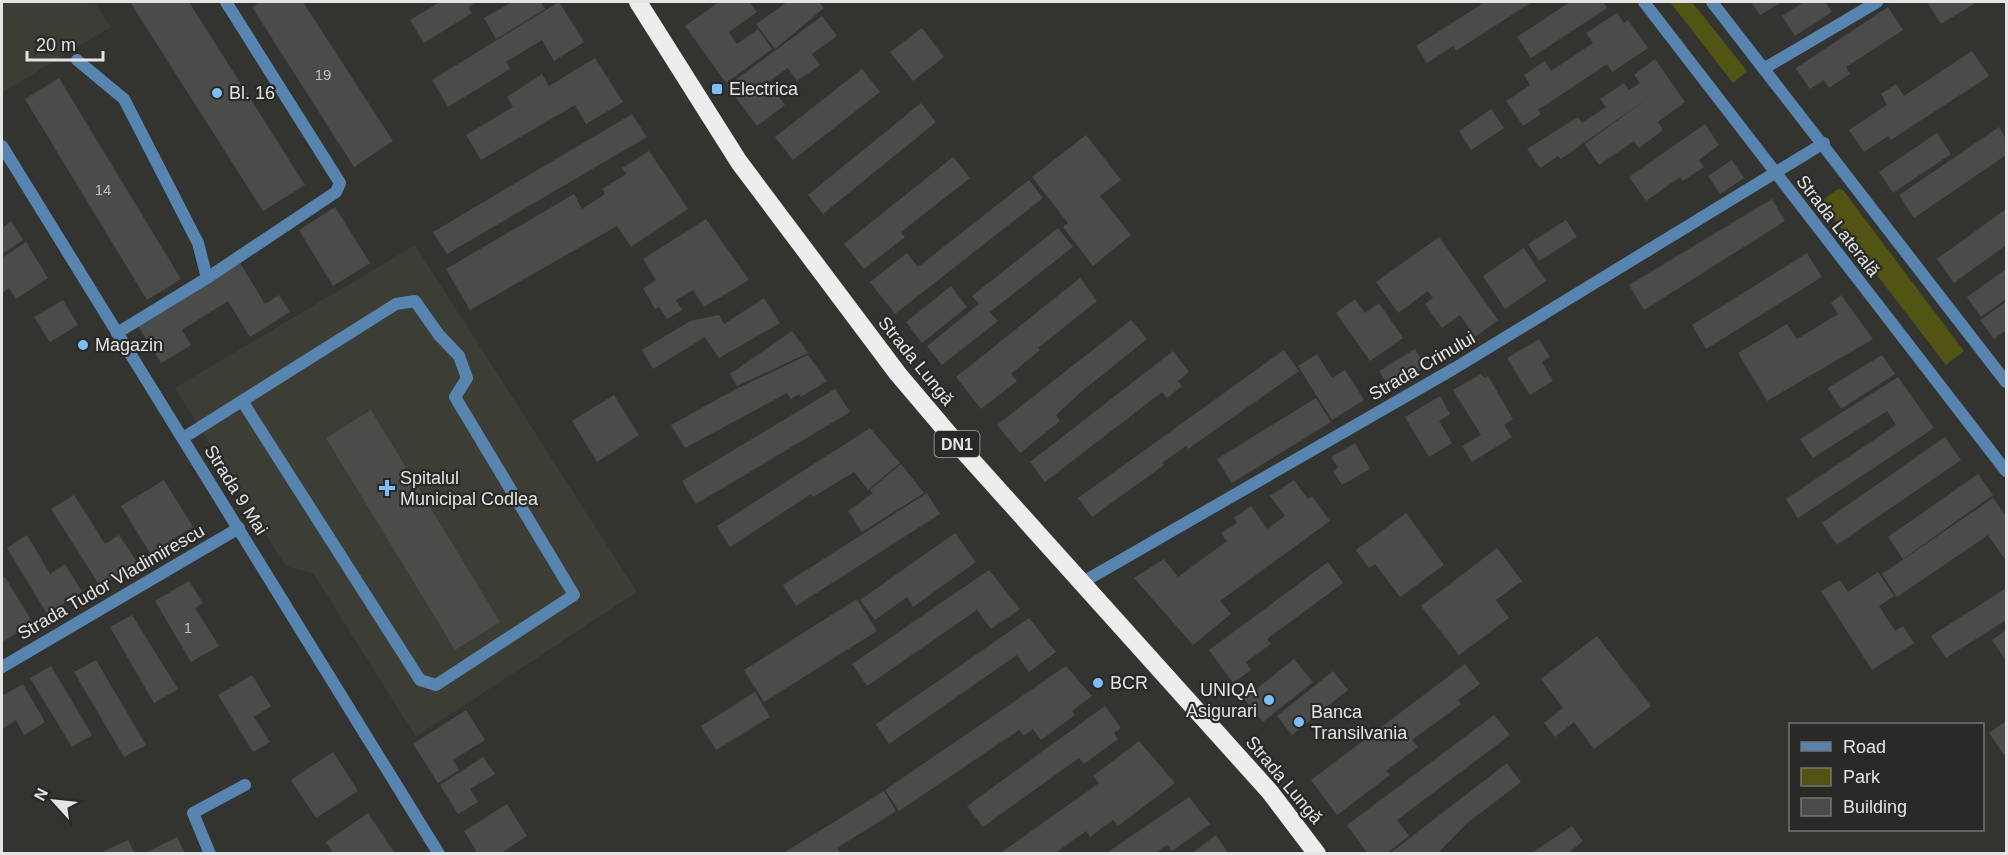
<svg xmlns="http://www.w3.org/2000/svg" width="2008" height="855" font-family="Arial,sans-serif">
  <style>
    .built { fill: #3c3d35 }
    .green { fill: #515412 }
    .building { fill: #4b4c49 }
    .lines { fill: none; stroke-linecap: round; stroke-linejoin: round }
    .lane { stroke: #5785b0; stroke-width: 12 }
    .street { stroke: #5785b0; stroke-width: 12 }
    .highway { stroke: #ededed; stroke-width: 18 }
    .poi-dot { fill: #7dbef9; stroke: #292927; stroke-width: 2 }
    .labels { text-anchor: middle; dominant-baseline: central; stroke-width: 4.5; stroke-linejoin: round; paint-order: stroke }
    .number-label { font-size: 15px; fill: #bebebc }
    .shield { fill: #292927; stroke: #acacaa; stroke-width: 1.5 }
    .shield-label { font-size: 16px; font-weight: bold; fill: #e4e4e2 }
    .poi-label { font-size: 18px; fill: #e4e4e2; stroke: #292927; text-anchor: start }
    .street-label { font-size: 18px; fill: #e4e4e2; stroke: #292927 }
  </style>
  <rect width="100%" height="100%" fill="#333330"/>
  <!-- built -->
  <g class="built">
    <polygon points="2,2 94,2 111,27 3,92"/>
    <polygon points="415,245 637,592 416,737 313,573 288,567 281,559 175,388"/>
  </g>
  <!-- green -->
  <g class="green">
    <polygon points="1670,2 1692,2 1747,71 1733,83"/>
    <polygon points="1838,189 1843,190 1964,351 1946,365 1824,206 1824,199"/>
  </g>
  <!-- building -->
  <g class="building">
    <polygon points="130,2 189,2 305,185 263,211"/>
    <polygon points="261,2 303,2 393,141 354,167 252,7"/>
    <polygon points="440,2 477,2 468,7 472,13 424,43 410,20"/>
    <polygon points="512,2 541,2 545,9 496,39 484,18"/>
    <polygon points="559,2 584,42 554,61 542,40 506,62 510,69 448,107 432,80"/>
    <polygon points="719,2 749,2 757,12 729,32 737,44 758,29 772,49 726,83 685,26"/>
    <polygon points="787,2 819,2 824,8 775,49 756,24"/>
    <polygon points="1485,2 1532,2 1456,51 1453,46 1427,63 1416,46"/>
    <polygon points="1570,2 1603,2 1607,8 1531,58 1517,37"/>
    <polygon points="1751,2 1782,2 1760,15"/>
    <polygon points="1804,2 1825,2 1832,12 1795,36 1782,16"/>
    <polygon points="1927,2 1977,2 1941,24"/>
    <polygon points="1888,7 1903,30 1846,67 1850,74 1829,88 1824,80 1810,89 1796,68"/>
    <polygon points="1617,13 1624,23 1628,20 1648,48 1612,72 1607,64 1538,110 1541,114 1523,126 1506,101 1530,85 1524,75 1545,61 1551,71 1593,43 1586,33"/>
    <polygon points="822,16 837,36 812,54 820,65 797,81 788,68 768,82 785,105 757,126 727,86"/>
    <polygon points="922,28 944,57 913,81 890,52"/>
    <polygon points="1972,51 1989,76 1891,140 1888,136 1864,152 1849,130 1887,105 1881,94 1896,84 1904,96"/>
    <polygon points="595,58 623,102 586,124 575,105 481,160 466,135 513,107 507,97 542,74 549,86"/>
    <polygon points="1655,59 1685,102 1658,122 1663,130 1639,148 1634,141 1599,165 1585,144 1652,95 1561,159 1558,156 1540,168 1527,149 1578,117 1582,123 1606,107 1600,99 1624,83 1629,90 1640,83 1634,75"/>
    <polygon points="862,69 880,92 793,160 775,137"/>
    <polygon points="59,78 181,279 147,300 25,99"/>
    <polygon points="921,103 936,122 823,214 808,195"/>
    <polygon points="1491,109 1504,128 1471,150 1459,131"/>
    <polygon points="632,114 647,137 447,254 433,232"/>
    <polygon points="1705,124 1719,145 1699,160 1704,167 1683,181 1680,177 1646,201 1629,177"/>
    <polygon points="1999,127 2006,139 2006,155 1914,218 1899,195"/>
    <polygon points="1937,133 1951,154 1893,193 1879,172"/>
    <polygon points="1086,135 1121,180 1100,196 1131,235 1093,266 1063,227 1068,223 1032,177"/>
    <polygon points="649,151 688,209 631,247 617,226 470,310 446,269 574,194 582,209 605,194 602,189 626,174 622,168"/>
    <polygon points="953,157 970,178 901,232 905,237 864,269 844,244"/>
    <polygon points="1732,160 1744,178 1720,194 1708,176"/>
    <polygon points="1029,180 1043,198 895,314 870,282 907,253 918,267"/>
    <polygon points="1772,199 1785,221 1644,310 1629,285"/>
    <polygon points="335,207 370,263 333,286 299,230"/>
    <polygon points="2006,209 2006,245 1954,283 1937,259"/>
    <polygon points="706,219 749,280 704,307 693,290 676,300 682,310 667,319 659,307 655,309 643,288 656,280 643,259"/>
    <polygon points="1566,220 1577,237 1539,261 1528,244"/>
    <polygon points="11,221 23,240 2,254 2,228"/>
    <polygon points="1058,228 1073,247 990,312 998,321 942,365 927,346 979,304 972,296"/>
    <polygon points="1439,237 1498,320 1475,337 1460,315 1442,328 1425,304 1433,298 1428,291 1398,313 1376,282"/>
    <polygon points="26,242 48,278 16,299 9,288 2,293 2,258"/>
    <polygon points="1524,248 1546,281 1505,309 1483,276"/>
    <polygon points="1807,253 1822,277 1706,349 1692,325"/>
    <polygon points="240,263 265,304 279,295 290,312 250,337 228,301 182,330 191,345 161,363 138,326"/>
    <polygon points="2006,269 2006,299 1981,317 1967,297"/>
    <polygon points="1080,278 1097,301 1038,348 1040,350 1011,374 1017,381 981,409 956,377"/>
    <polygon points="951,286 967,307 922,343 906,322"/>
    <polygon points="1841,295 1873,339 1767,401 1738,353 1787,324 1797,339 1838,314 1831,303"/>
    <polygon points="764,298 780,323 719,358 705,337 653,369 642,350 690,321 719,315 724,324"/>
    <polygon points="1355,299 1365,313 1379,303 1403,338 1370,361 1336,313"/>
    <polygon points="63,300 78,325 50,342 34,317"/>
    <polygon points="2006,302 2006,330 1994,339 1980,320"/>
    <polygon points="1131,320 1147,339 1081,392 1056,415 1060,421 1020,453 997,425"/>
    <polygon points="792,331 808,353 737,386 730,374"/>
    <polygon points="1539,339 1550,357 1542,362 1553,381 1530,395 1507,358"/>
    <polygon points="1415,349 1426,367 1390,389 1379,371"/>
    <polygon points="1284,350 1299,371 1188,449 1186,446 1162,463 1164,465 1092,517 1078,498"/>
    <polygon points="1173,351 1189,372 1178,381 1182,386 1167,398 1162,392 1045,482 1030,462"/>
    <polygon points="1317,354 1332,378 1345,370 1364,400 1332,420 1298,366"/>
    <polygon points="808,355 827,381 801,397 799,394 791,399 787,393 685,448 671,425 734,390"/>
    <polygon points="1882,355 1895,374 1841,409 1828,388"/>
    <polygon points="1481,374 1484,378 1488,376 1513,419 1504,425 1512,437 1472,462 1462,446 1481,435 1453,390"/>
    <polygon points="1898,377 1934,428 1798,518 1786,499 1896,425 1887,411 1813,458 1800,439"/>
    <polygon points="835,389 850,412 696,504 682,481"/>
    <polygon points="614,395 639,435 597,462 572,421"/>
    <polygon points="1440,396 1450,414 1439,421 1452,443 1429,457 1405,417"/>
    <polygon points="1316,398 1331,422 1232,483 1217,459"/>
    <polygon points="371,410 500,622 455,650 326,438"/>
    <polygon points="870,428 900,463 868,490 854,472 813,497 811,494 730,547 717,526"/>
    <polygon points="1945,437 1961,460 1837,545 1822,523"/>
    <polygon points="1355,443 1370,469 1342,485 1333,471 1338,468 1331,457"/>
    <polygon points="901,464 924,493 862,532 848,511 873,493 870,490"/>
    <polygon points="1978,474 1993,495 1903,559 1888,537"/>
    <polygon points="164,480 193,527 150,553 121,506"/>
    <polygon points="1294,480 1308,499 1312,496 1330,521 1220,601 1231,614 1193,645 1134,578 1164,559 1178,577 1227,541 1221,533 1237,523 1234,518 1251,506 1267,529 1285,516 1270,496"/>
    <polygon points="927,493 940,514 796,606 783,585"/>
    <polygon points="74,495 105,544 119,535 137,562 100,586 51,509"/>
    <polygon points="1993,498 2006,516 2006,561 1988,535 1897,597 1882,574"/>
    <polygon points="1406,513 1444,565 1400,597 1375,564 1369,568 1356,550"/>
    <polygon points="955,533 976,562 913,607 907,597 875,620 860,600"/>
    <polygon points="27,535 50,574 65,564 82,592 47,614 7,548"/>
    <polygon points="1497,548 1522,581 1496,600 1509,618 1459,655 1421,606"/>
    <polygon points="1328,562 1343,583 1267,639 1271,644 1246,662 1251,670 1233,683 1209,650"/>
    <polygon points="989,570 1020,609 991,629 977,610 867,686 852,664"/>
    <polygon points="1878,572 1894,596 1879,606 1895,631 1903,626 1914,643 1872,670 1821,591 1840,580 1848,592"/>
    <polygon points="5,577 33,623 2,642 2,579"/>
    <polygon points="189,581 203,603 195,608 219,646 191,662 155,601"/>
    <polygon points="2006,588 2006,620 1946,658 1931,636"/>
    <polygon points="857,599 877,631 764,702 744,670"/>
    <polygon points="132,615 178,689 154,703 110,627"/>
    <polygon points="1029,618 1056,652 1029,672 1017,655 889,744 876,724"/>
    <polygon points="2006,630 2006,661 1992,640"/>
    <polygon points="1597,636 1651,706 1594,749 1574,722 1555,737 1544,723 1563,708 1541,679"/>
    <polygon points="1294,659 1313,682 1263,722 1244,699"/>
    <polygon points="96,660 146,745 124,757 74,672"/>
    <polygon points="1465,664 1480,684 1458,700 1461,704 1412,740 1418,747 1386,771 1390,775 1337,815 1311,780"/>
    <polygon points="51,666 92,735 72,747 30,678"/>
    <polygon points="1066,666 1092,696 1072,711 1075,715 1041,740 1033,729 1024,735 1019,730 899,811 885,790"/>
    <polygon points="1333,671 1348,690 1292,735 1277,716"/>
    <polygon points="252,675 271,706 254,717 270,742 253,752 218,695"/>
    <polygon points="23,684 45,722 24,735 16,720 2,729 2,696"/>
    <polygon points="755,692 770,717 716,750 701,726"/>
    <polygon points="1105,706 1121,728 1114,733 1118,739 1084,764 1079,758 983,827 967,806"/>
    <polygon points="466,710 485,740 453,760 459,770 438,783 413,744"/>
    <polygon points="1494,715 1510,735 1397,820 1409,836 1386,854 1368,854 1347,825"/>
    <polygon points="2006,721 2006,753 2004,755 1989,733"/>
    <polygon points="1139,741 1175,783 1118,826 1113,820 1090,837 1086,831 1054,854 999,854 1099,783 1093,776"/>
    <polygon points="333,752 358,791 316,818 291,780"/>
    <polygon points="483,757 495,774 470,789 478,802 458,814 440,785"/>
    <polygon points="1507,763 1521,782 1466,824 1437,854 1389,854"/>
    <polygon points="884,791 896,811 837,848 841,854 782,854"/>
    <polygon points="1189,797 1210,824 1172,851 1167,845 1154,854 1105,854"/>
    <polygon points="507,804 527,836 500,854 478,854 464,831"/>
    <polygon points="368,813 394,852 334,854 326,842"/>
    <polygon points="1572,826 1583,841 1567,854 1530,854"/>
    <polygon points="1216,835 1229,854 1191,854"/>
    <polygon points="177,837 185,854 143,854"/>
    <polygon points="128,840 135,854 98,854"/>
  </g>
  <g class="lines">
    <!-- lane -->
    <g class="lane">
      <polyline points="77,60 124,99 198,243 207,278"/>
      <polyline points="183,438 396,304 415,301 439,335 459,356 467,378 455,397 574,595 436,685 420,680 242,401"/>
    </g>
    <!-- street -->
    <g class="street">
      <polyline points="1644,2 2006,471"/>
      <polyline points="1712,2 2006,382"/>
      <polyline points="1765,68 1877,2"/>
      <polyline points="2,146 439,854"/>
      <polyline points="117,333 207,278 336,192 340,183 226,2"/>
      <polyline points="1083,582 1455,368 1824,143"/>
      <polyline points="2,667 239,528"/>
      <polyline points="210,854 193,813 245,785"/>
    </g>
    <!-- highway -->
    <polyline class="highway" points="638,2 739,162 898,374 959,446 1270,792 1317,854"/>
  </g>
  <!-- markers -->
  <g class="poi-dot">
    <rect x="711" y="83" width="12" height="12" rx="3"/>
    <circle cx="217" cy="93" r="6"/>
    <circle cx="83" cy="345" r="6"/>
    <path d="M384 479h6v6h6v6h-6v6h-6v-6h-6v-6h6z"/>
    <circle cx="1098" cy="683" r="6"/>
    <circle cx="1269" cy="700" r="6"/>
    <circle cx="1299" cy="722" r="6"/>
  </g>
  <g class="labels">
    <!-- number labels -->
    <g class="number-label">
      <text x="323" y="74">19</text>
      <text x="103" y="189">14</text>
      <text x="188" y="627">1</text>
    </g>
    <!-- shield labels -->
    <rect class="shield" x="934.5" y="431" width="45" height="26" rx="4.5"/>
    <g class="shield-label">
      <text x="957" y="444">DN1</text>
    </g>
    <!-- poi labels -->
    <g class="poi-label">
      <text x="729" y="89">Electrica</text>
      <text x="229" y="93">Bl. 16</text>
      <text x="95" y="345">Magazin</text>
      <text x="400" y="478">Spitalul<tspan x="400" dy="21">Municipal Codlea</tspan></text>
      <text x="1110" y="683">BCR</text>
      <text x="1257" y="690" text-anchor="end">UNIQA<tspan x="1257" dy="21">Asigurari</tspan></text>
      <text x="1311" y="712">Banca<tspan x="1311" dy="21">Transilvania</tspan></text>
    </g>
    <!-- street labels -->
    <g class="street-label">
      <text transform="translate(1838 226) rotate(52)">Strada Laterală</text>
      <text transform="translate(916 361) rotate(51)">Strada Lungă</text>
      <text transform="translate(1422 366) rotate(-30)">Strada Crinului</text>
      <text transform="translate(236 490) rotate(58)">Strada 9 Mai</text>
      <text transform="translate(111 582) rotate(-30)">Strada Tudor Vladimirescu</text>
      <text transform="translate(1284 780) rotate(50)">Strada Lungă</text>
    </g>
  </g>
  <!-- border -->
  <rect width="2008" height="855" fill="none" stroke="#e4e4e2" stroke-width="6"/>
  <!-- legend -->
  <rect x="1789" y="723" width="195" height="108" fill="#292927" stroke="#747472" stroke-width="1.5"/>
  <rect x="1801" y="742" width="30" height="9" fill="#5785b0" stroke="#747472" stroke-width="1.5"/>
  <text x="1843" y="753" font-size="18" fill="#e4e4e2">Road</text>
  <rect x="1801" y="768" width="30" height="18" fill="#515412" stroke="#747472" stroke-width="1.5"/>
  <text x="1843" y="783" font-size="18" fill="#e4e4e2">Park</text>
  <rect x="1801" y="798" width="30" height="18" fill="#4b4c49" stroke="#747472" stroke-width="1.5"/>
  <text x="1843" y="813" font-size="18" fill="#e4e4e2">Building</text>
  <!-- north arrow -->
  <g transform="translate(54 801) rotate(297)" stroke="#292927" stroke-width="4.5" paint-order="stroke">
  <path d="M0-4.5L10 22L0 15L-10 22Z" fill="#e4e4e2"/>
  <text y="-9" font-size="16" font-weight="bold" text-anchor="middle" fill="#e4e4e2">N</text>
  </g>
  <!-- scale -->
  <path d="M27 51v9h76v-9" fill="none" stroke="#e4e4e2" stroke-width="3"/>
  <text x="36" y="51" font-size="18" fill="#e4e4e2" stroke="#292927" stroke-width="4.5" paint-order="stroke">20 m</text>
</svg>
